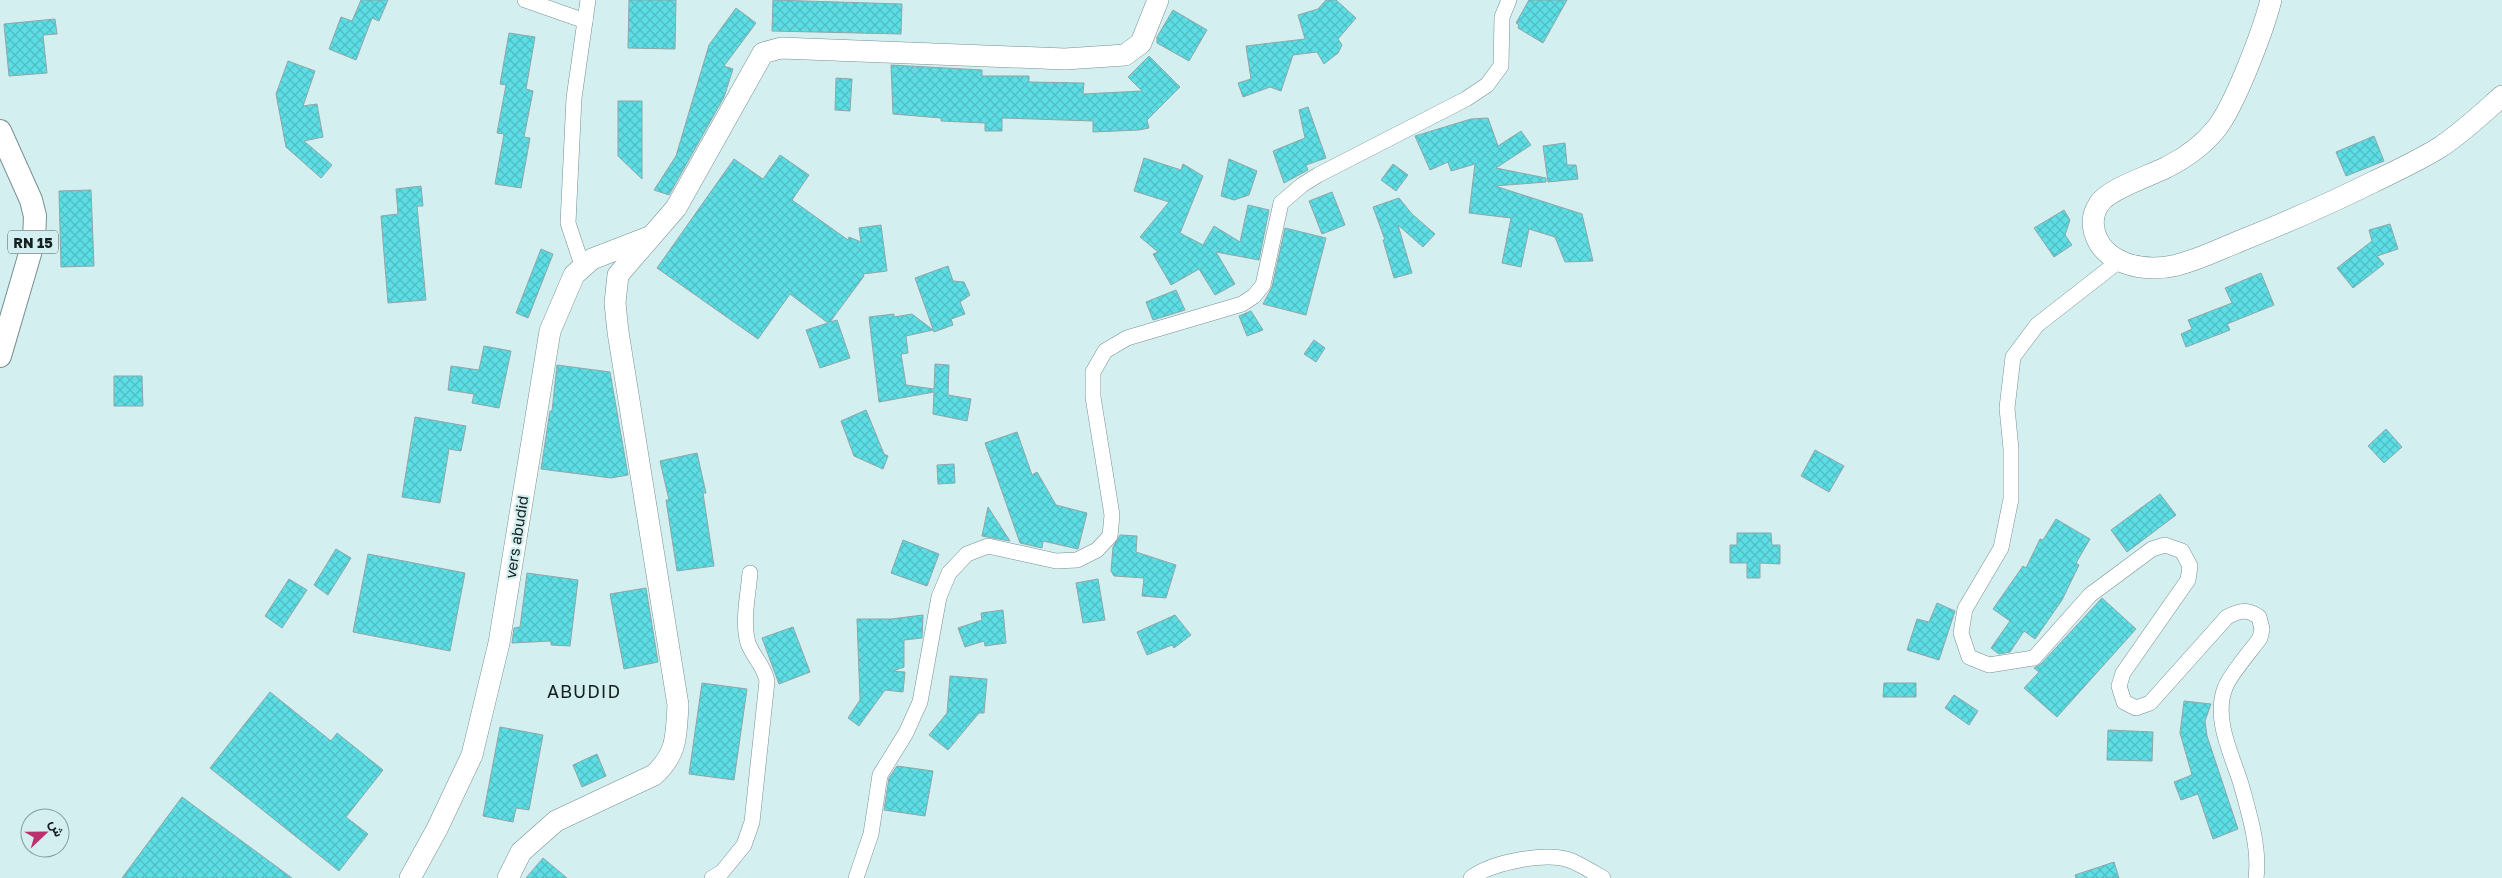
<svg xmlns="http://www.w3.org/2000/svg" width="2502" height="878" font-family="'Golos Text',Vazirmatn,sans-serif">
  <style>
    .building { fill: url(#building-cross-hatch); stroke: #8ea7a8 }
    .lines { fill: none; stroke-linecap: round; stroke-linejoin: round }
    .street-casing { stroke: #789092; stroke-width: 16 }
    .secondary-casing { stroke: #789092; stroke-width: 22 }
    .primary-casing { stroke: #789092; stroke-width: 24 }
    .street { stroke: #fff; stroke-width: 15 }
    .secondary { stroke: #fff; stroke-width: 21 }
    .primary { stroke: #fff; stroke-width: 22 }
    .labels { text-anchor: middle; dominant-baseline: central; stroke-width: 4.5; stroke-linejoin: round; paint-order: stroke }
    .shield { fill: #d4eff0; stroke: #4f5e5e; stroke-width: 1 }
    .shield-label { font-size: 14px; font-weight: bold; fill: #162020 }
    .street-label { font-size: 15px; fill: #162020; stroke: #d4eff0 }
    .quarter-label { font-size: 18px; letter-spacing: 1px; fill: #162020; stroke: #d4eff0 }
  </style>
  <defs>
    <pattern id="building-cross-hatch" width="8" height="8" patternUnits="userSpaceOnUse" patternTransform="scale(1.25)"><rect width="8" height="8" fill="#5ddde4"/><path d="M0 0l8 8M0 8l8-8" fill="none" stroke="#50bdc3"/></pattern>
  </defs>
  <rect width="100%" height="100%" fill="#d4eff0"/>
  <!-- building -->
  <g class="building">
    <polygon points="361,0 388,0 379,21 372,18 356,60 329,49 341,17 352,21"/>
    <polygon points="629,0 676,0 675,49 628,48"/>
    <polygon points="773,0 902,4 901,34 772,31"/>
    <polygon points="1326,0 1336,0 1356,18 1338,39 1342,45 1338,53 1324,64 1317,52 1293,55 1281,91 1270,87 1243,97 1238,83 1251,79 1246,46 1305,39 1298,15 1318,9"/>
    <polygon points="1529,0 1567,0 1543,43 1518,28 1519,25 1516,23"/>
    <polygon points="736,8 756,23 724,66 733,69 724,97 669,195 654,190 676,156 709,45"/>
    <polygon points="1173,10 1207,30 1189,61 1157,43 1157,37"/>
    <polygon points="55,19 57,34 43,35 47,73 9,76 4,24"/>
    <polygon points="509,33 535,37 526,89 533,91 524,137 530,138 521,188 495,184 504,134 497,133 506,85 500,84"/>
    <polygon points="1149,56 1180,87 1147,120 1149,128 1139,130 1093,132 1093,121 1002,118 1002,131 985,131 985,123 941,121 941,118 893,114 891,65 982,70 982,76 1029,76 1029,82 1084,83 1083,94 1142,91 1128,77"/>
    <polygon points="288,61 315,71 303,106 317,104 323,137 304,141 332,165 321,178 286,147 276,94"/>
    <polygon points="836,78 852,79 850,111 835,110"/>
    <polygon points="618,101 642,101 642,179 618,156"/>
    <polygon points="1308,107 1326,158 1306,165 1308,170 1284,183 1273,151 1305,138 1299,110"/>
    <polygon points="1488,118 1498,146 1521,131 1531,145 1496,168 1546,178 1546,182 1495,186 1582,214 1593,261 1565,262 1555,237 1529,229 1521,267 1502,263 1511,218 1469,213 1475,164 1451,171 1448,162 1430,170 1415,136 1471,119"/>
    <polygon points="2374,136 2384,161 2346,176 2336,152"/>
    <polygon points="1565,143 1567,165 1576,165 1578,179 1548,182 1543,146"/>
    <polygon points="780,155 809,175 792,200 848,240 849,237 861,242 859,228 881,225 887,271 863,274 864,276 830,322 837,320 850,358 820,368 806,330 828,323 790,294 758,339 657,268 734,159 763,179"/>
    <polygon points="1144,158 1181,170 1183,164 1203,176 1180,233 1203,245 1214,226 1240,242 1248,205 1269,210 1259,260 1216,252 1235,284 1215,295 1199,269 1171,285 1153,254 1158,252 1140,237 1169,202 1134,191"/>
    <polygon points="1229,159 1257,171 1249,195 1234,200 1221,196"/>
    <polygon points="1393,164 1408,175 1396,191 1381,180"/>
    <polygon points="421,186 423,206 417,206 426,300 388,303 381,216 398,214 396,189"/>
    <polygon points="91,190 94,266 61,267 59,191"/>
    <polygon points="1332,192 1345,225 1322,234 1309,201"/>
    <polygon points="1399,198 1412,214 1435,234 1423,247 1398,225 1412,273 1394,278 1383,240 1385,240 1373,207"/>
    <polygon points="2064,210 2070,220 2065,235 2072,245 2054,257 2034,228"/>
    <polygon points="2390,224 2398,249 2377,256 2384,264 2353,288 2337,268 2372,241 2369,230"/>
    <polygon points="1285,228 1326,238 1306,315 1263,304 1272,287"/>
    <polygon points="541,249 553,254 528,318 516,313"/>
    <polygon points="948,266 953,281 964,282 970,295 960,302 965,314 951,319 953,325 934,332 915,278"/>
    <polygon points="2261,273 2274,305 2227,324 2230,330 2186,347 2181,334 2192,329 2188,320 2232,303 2225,288"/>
    <polygon points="1176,290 1185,310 1153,320 1146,302"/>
    <polygon points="1251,311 1263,330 1247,336 1239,316"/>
    <polygon points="894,314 894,317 912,314 933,330 906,336 908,353 901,354 906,385 934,389 935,364 949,365 948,395 971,399 967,421 933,414 934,392 879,402 869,317"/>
    <polygon points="1314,340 1325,348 1316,362 1304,354"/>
    <polygon points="484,346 511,351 499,408 472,403 474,394 448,390 451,366 479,370"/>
    <polygon points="557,365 610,372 628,475 611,478 541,469 550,411 552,411"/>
    <polygon points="114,376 142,376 143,406 114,406"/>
    <polygon points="866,410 884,454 888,456 883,469 854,456 841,421"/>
    <polygon points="415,417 466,426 461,451 449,449 440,503 402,497"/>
    <polygon points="2386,429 2402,447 2384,463 2368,446"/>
    <polygon points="1017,432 1032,475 1037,472 1056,505 1087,513 1078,549 1043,541 1042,548 1020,543 985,443"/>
    <polygon points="1815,450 1844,466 1829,492 1801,476"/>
    <polygon points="697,453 706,493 703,493 714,566 677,571 666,500 669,500 660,461"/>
    <polygon points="954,464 955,483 938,484 937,465"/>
    <polygon points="2160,494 2176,515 2127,552 2111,530"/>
    <polygon points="988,507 1010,541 982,536"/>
    <polygon points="2056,519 2090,539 2076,563 2079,565 2062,600 2035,639 2024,631 2010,652 1999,654 1991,648 2010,621 1993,609 2023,566 2026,568 2040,539 2043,540"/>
    <polygon points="1737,533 1771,533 1772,545 1780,545 1780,564 1760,563 1760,578 1747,578 1747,563 1730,563 1730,545 1737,545"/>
    <polygon points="1120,535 1137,536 1136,552 1176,565 1166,598 1142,596 1144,578 1114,576 1111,571 1113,547"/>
    <polygon points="903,540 939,554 927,586 891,573"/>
    <polygon points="336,549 351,558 328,595 314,585"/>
    <polygon points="368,554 465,573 450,651 353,632"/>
    <polygon points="527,573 578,580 570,646 551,645 551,641 512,643 514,628 520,627"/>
    <polygon points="289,579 307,590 282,628 265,616"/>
    <polygon points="1098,579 1105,620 1083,623 1076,583"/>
    <polygon points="646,588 658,662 624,669 610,594"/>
    <polygon points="2102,598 2136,629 2057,717 2024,688 2039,672 2034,668 2041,664"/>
    <polygon points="1937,603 1955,611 1939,660 1907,650 1917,619 1929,622"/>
    <polygon points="1003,610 1006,643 985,646 984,641 965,647 958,628 982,620 981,613"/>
    <polygon points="923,615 922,638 904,640 904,667 893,671 905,672 903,692 885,690 859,726 848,718 860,700 857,619 891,619"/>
    <polygon points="1175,615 1191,635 1174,648 1172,645 1147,655 1137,632"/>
    <polygon points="793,627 810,672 779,684 762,638"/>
    <polygon points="950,676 987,679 984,713 979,713 948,750 929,735 947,713"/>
    <polygon points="702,683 747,689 734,780 689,774"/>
    <polygon points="1884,683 1916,683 1916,697 1883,697"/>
    <polygon points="270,692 331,741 337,733 383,770 346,817 368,834 339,871 210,768"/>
    <polygon points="1954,695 1978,711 1969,725 1945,708"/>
    <polygon points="2184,701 2211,704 2205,721 2207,736 2238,829 2213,839 2198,794 2181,800 2174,782 2192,775 2180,733"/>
    <polygon points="500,727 543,735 529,810 516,808 513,822 483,816"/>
    <polygon points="2108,730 2153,732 2152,761 2107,760"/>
    <polygon points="597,754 606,776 582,787 573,765"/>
    <polygon points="897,766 933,771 925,816 884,810 889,778"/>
    <polygon points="182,797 292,878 122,878"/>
    <polygon points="543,858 567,878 526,878"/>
    <polygon points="2114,862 2119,878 2076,878 2075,875"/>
  </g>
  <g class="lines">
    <defs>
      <g id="street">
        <polyline points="525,0 585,21"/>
        <path d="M2119,261l-82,64 -24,32 -6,51 4,41v50l-10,49 -36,61 -4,24 8,24 20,8 45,-7 56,-63 62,-46 13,-4 17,6 8,15 -2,14 -65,93 -4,13 5,16 12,6 14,-5 77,-86c13,-7 20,-8 32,0l3,12 -2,9c-9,13 -30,36 -35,50 -12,31 7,67 16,96 8,29 19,64 15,94"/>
        <polyline points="583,268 568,223 574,98 588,0"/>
        <path d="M712,878l10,-6 22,-27 8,-23 15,-141c-3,-16 -14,-24 -19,-38 -6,-22 0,-47 2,-70"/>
        <polyline points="856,878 871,834 880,775 906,733 920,702 939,597 949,573 967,554 988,546 1056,561 1077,560 1097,550 1110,536 1112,515 1093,397 1093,372 1105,351 1127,338 1242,304 1254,296 1263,285 1281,203 1302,185 1318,175 1466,99 1487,85 1501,66 1502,17 1509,0"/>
        <path d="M1471,878c21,-16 77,-27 101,-17 11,5 21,11 31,17"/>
      </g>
      <g id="secondary">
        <path d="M2271,0c-8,31 -36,105 -55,129 -13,16 -31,29 -49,38 -17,9 -59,22 -68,37 -8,12 -7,25 -1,37 5,10 16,18 27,22 40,15 78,-7 115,-22 45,-18 89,-37 133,-59 23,-11 47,-22 69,-36 22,-15 41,-33 60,-50"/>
        <polyline points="410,878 437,829 472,755 499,643 550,331 574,275 592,259 649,237"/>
        <path d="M508,878l13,-26 35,-31 98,-46c24,-22 22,-40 24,-70l-60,-373 -3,-29 3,-28 58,-67 87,-155 18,-5 284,11 60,-4 16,-12 17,-43"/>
      </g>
      <polyline id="primary" points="0,131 31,200 35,216 34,240 0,356"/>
    </defs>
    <!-- street casing -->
    <use href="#street" class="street-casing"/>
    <!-- secondary casing -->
    <use href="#secondary" class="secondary-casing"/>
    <!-- primary casing -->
    <use href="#primary" class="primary-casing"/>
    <!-- street -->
    <use href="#street" class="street"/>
    <!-- secondary -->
    <use href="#secondary" class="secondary"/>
    <!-- primary -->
    <use href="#primary" class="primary"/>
  </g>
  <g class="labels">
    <!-- shield labels -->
    <rect class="shield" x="8" y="230.5" width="50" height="23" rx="4"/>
    <g class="shield-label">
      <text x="33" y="242">RN 15</text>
    </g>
    <!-- street labels -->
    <g class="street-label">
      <text transform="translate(516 537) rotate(-81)">vers abudid</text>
    </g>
    <!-- quarter labels -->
    <g class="quarter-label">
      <text x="584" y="691">ABUDID</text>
    </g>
  </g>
  <!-- north arrow -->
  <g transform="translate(45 833) rotate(68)"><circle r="24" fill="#d4eff0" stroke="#889c9d"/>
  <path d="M0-4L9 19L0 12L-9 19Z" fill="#ba316d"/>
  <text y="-8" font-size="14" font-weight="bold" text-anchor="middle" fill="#162020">ش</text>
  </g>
</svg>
